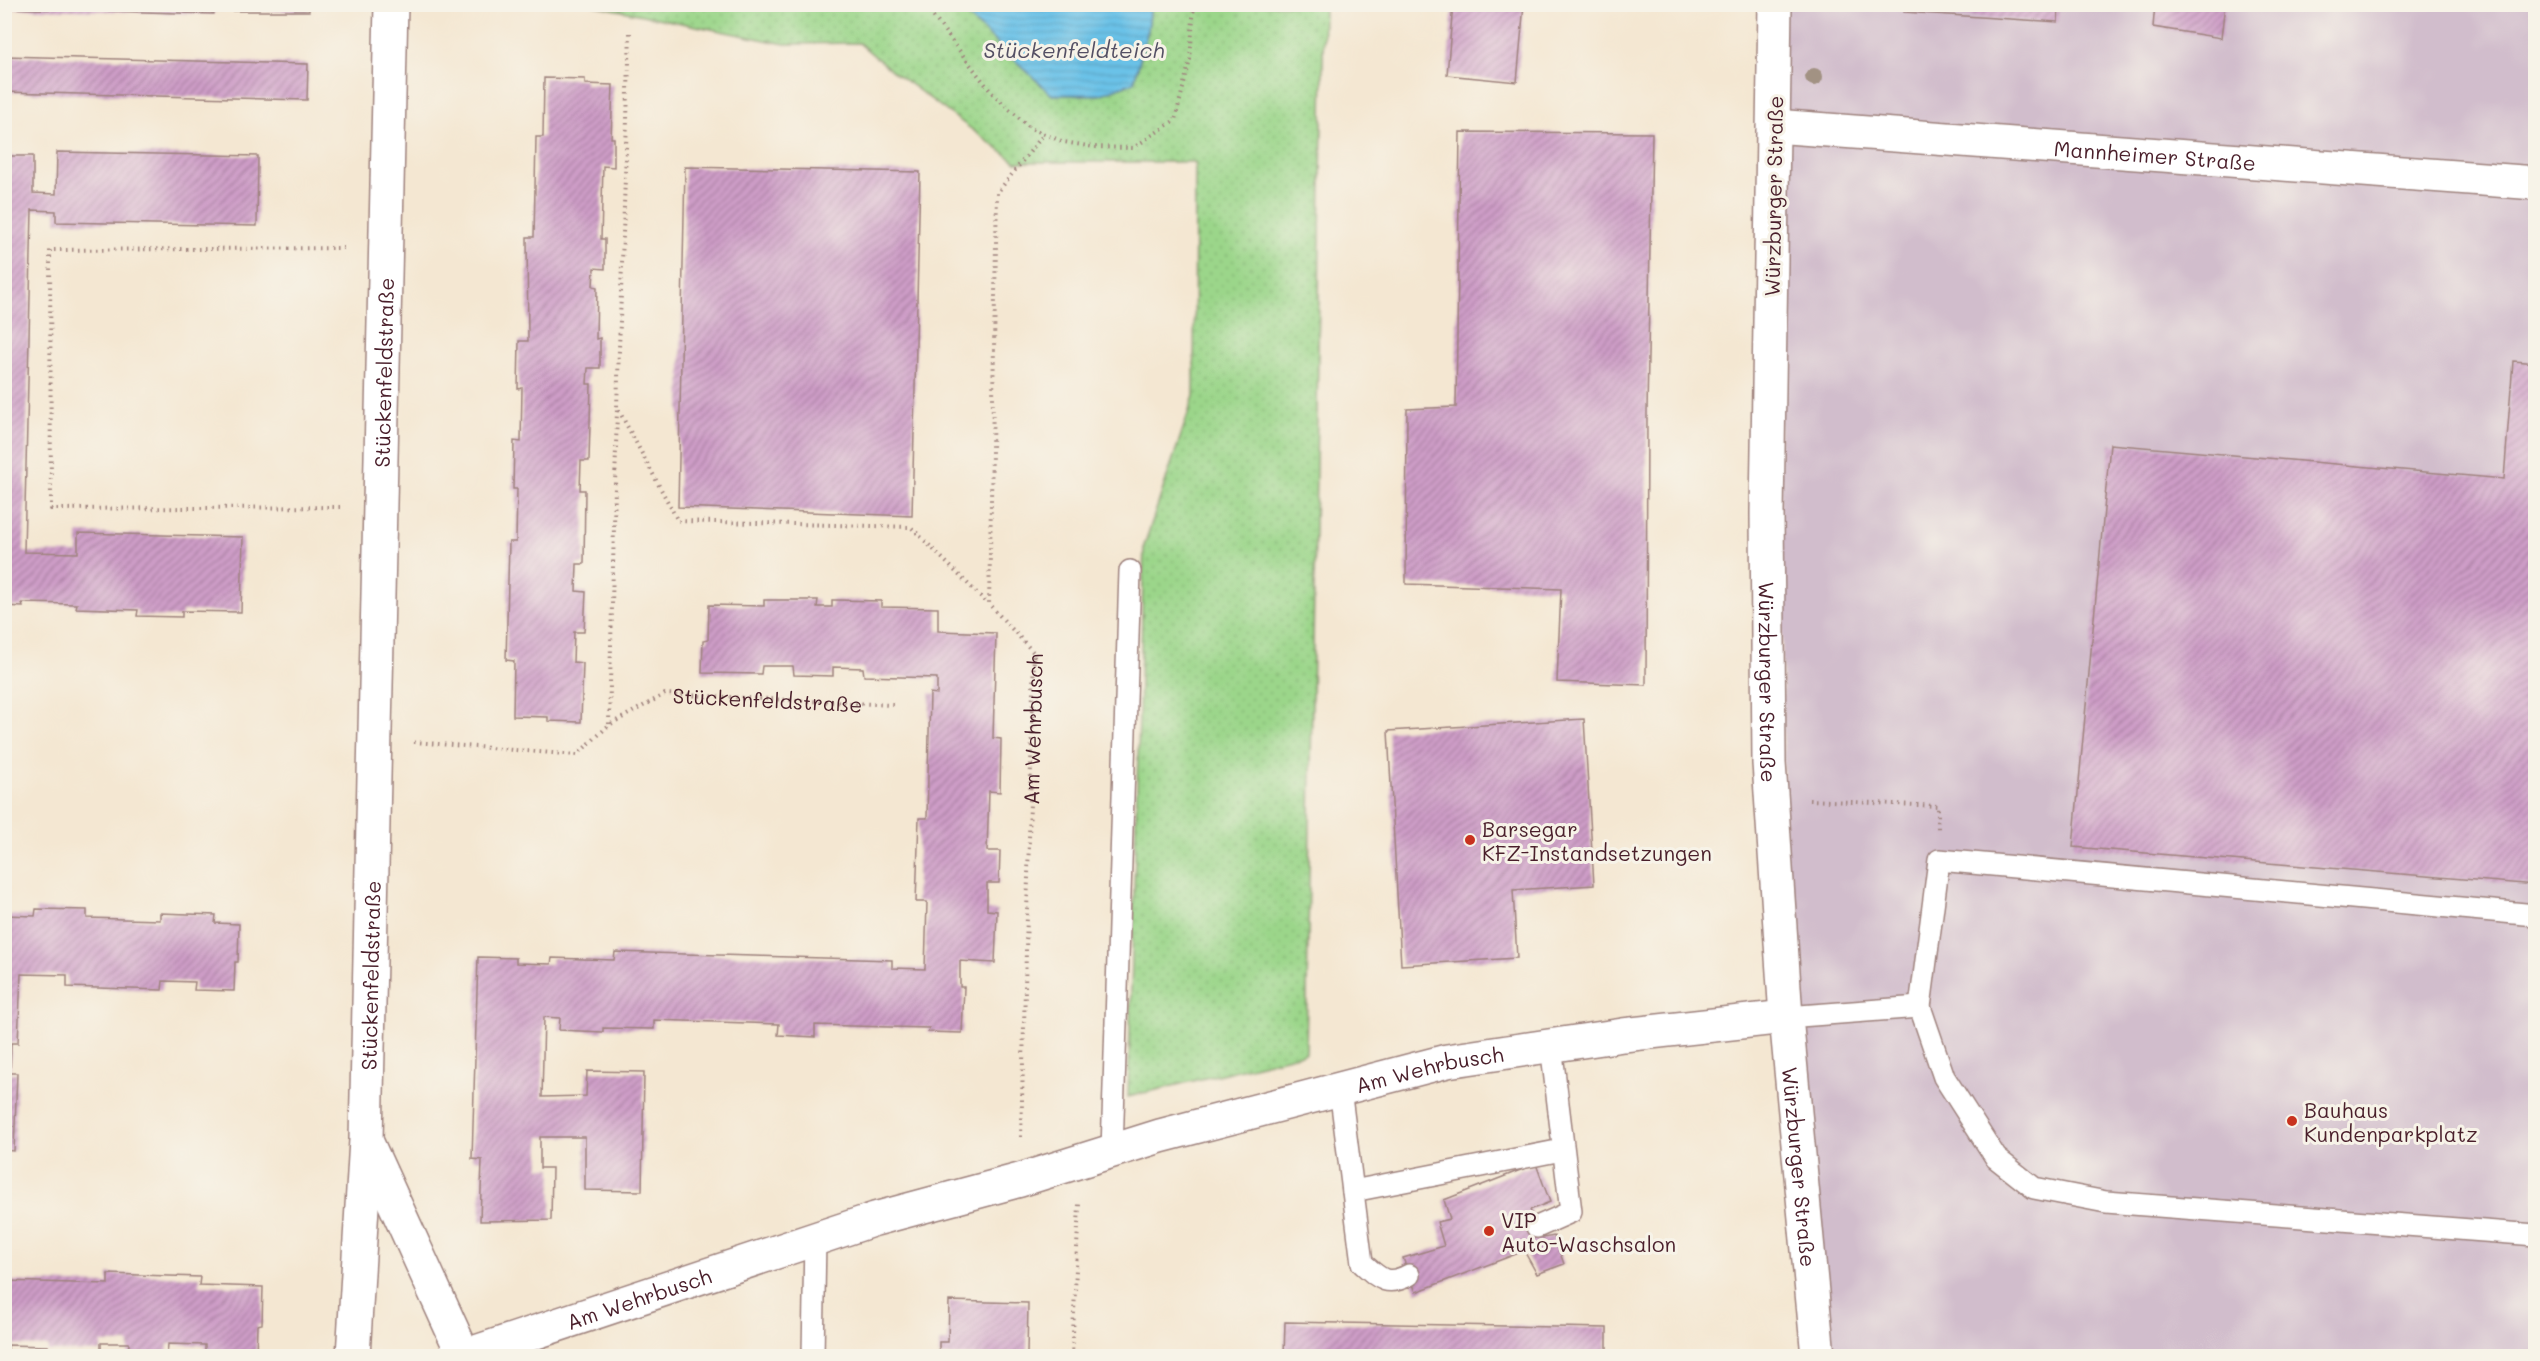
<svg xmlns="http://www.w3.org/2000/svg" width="2540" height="1361" font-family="Mali,sans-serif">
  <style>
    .industrial { fill: #d1bdcc }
    .grass { fill: url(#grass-dots); stroke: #727a5a; stroke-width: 1.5 }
    .water { fill: url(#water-rules); stroke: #5a708a; stroke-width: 1.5 }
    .building { fill: url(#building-hatch) }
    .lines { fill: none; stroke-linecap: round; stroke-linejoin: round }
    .lane-casing { stroke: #9f837e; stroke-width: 24 }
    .street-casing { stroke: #9f837e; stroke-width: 36 }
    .path { stroke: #9f837e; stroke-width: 4; stroke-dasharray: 1.5 4.5; stroke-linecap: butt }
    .lane { stroke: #fff; stroke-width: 21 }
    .street { stroke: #fff; stroke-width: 33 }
    .tree { fill: #a29283 }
    .poi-dot { fill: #c8321e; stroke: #f7f3e8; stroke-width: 2 }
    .labels { text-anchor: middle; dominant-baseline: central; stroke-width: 6; stroke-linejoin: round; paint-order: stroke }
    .street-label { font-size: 21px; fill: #4a1f2b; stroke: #f7f3e8 }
    .poi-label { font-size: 21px; fill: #4a1f2b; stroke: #f7f3e8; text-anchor: start }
    .water-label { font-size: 22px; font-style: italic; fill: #545064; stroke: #f7f3e8 }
  </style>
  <defs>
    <pattern id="grass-dots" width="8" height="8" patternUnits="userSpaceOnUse" patternTransform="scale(1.5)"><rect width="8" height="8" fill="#9bd68a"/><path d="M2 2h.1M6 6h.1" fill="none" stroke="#87b777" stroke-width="1.8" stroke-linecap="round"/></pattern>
    <pattern id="water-rules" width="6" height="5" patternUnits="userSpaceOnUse" patternTransform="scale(1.5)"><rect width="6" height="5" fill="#6bc2e8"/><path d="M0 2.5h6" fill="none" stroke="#5ea6c7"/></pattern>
    <pattern id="building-hatch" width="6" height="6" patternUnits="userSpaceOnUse" patternTransform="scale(1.5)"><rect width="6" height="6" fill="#ce9dc7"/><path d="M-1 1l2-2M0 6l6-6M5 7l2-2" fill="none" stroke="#a97fa2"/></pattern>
  </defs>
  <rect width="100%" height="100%" fill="#f7f3e8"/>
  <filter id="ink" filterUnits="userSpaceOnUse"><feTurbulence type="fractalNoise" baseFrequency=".0167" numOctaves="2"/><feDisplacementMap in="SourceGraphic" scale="12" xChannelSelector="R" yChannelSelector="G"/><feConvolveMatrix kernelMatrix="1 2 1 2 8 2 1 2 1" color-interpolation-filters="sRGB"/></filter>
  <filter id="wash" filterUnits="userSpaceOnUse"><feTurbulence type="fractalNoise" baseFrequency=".008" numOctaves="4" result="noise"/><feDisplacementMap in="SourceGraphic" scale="24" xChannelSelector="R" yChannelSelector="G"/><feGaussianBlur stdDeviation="1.35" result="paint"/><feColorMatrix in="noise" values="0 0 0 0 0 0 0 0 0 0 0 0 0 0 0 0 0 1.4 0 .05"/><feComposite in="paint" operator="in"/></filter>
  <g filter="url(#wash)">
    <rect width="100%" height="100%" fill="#f4e7d2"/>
    <!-- industrial -->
    <polygon class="industrial" points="1775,5 2535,5 2535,1356 1818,1356 1786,1017"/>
    <!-- grass -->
    <polygon class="grass" points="593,5 956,5 1052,95 1099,95 1134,82 1148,30 1151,5 1324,5 1306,1053 1128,1097 1144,546 1194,396 1195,162 1016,162 891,70 859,43 785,44"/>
    <!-- water -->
    <polygon class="water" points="956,5 1151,5 1148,30 1134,82 1099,95 1052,95"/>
    <g id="blocks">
      <!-- building -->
      <g class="building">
        <polygon points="4,4 309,4 309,11 215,11 214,14 4,8"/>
        <polygon points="1453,4 1524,4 1517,82 1447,75"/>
        <polygon points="2155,4 2225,4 2221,38 2153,27"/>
        <polygon points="1904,5 2059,5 2058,22 1904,12"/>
        <polygon points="4,56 308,64 307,100 4,92"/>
        <polygon points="544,78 585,79 585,84 613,85 611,138 614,138 614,167 603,166 601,239 605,239 605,269 594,268 593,286 597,287 596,339 600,338 600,368 588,368 587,384 591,384 589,461 581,461 580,490 585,490 584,564 577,564 576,591 586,592 584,632 574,632 573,662 583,663 581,722 548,721 548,717 513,716 514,661 506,660 509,542 516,542 517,489 513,489 514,441 521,442 522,388 518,389 519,341 528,341 527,237 534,237 536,137 543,137"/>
        <polygon points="1460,132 1652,133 1647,412 1646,685 1557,682 1561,589 1406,584 1407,409 1456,407"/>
        <polygon points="57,152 258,156 257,226 56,222 56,211 32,210 24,552 78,553 78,533 243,537 241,612 182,611 182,617 137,616 138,610 76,608 77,604 22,603 23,607 4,606 4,156 33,156 33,193 56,194"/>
        <polygon points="685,167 920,172 912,516 678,507"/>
        <polygon points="2513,361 2536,363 2536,885 2073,847 2110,444 2504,479"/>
        <polygon points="764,600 818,600 817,607 832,607 832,600 835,600 881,601 881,607 938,608 938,631 996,633 993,738 1001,739 1000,792 989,791 987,851 1000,851 999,883 987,883 987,910 997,911 995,963 960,961 960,987 964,987 962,1033 928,1032 929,1028 815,1025 815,1037 778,1035 779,1024 654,1020 654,1029 603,1028 603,1032 559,1030 560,1018 544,1017 542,1097 586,1096 587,1071 644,1072 642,1191 585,1190 585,1137 540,1137 540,1168 552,1168 551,1220 480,1221 482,1160 472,1159 478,957 516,958 516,963 551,964 552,958 614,960 615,952 892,960 892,968 925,969 927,902 916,902 919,818 927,818 930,693 937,694 937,678 864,676 863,668 833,667 833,676 794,675 793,666 762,666 761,674 702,673 703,641 708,640 709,605 764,606"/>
        <polygon points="1584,719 1594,885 1513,890 1517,958 1401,965 1388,731"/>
        <polygon points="36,909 87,910 87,918 160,920 160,913 216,915 215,923 239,924 238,962 235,962 234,991 194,990 195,982 163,981 162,990 67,987 67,975 21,974 18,1043 11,1043 10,1073 17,1073 14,1151 4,1150 4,915 35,916"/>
        <polygon points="1536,1164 1550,1202 1530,1210 1543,1238 1554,1236 1564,1264 1537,1274 1524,1251 1416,1292 1403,1258 1444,1246 1437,1222 1450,1219 1444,1200"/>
        <polygon points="108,1274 200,1277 199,1285 263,1287 262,1324 257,1325 256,1356 205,1354 205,1345 168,1344 167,1356 128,1356 129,1343 101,1343 101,1352 48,1351 48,1346 8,1345 8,1350 4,1350 4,1281 108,1284"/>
        <polygon points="949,1301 1028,1303 1027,1354 1005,1353 1005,1356 939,1356 939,1342 948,1342"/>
        <polygon points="1285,1322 1607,1328 1607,1356 1284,1356"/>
      </g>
    </g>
  </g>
  <g filter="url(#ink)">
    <use href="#blocks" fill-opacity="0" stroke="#9f837e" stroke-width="1.5"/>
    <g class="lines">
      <defs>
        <g id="lane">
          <polyline points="2536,915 1939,860 1920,1007 1944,1077 1996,1158 2034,1188 2106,1202 2536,1235"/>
          <polyline points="1786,1017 1920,1007"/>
          <path d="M1340,1089l22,174c17,15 24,24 47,12"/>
          <polyline points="1112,1151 1130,571"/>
          <polyline points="1353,1191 1562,1150"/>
          <polyline points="1537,1227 1571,1212 1551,1045"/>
          <polyline points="813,1356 815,1238"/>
        </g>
        <g id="street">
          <path id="s3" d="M1775,4l-8,509 2,250 17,254 32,339"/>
          <path id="s4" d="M1774,126l762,57"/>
          <polyline points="368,1145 464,1356"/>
          <path id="s5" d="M353,1356l13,-216 25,-1136"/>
          <path id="s6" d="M464,1356l411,-137 145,-39 140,-44 287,-75 176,-26 163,-18"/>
        </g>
      </defs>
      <!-- lane casing -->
      <use href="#lane" class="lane-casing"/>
      <!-- street casing -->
      <use href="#street" class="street-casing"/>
      <!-- path -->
      <g class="path">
        <polyline points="914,4 929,11 992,93 1030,128 1064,142 1093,147 1133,148 1175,120 1190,60 1194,4"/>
        <polyline points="630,33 617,407 678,521 911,527 988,604"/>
        <polyline points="340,507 51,509 50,250 347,248"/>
        <polyline points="609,724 617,408"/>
        <path id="s1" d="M414,742l163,13 32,-30 56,-31 228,11"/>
        <polyline points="1809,800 1938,806 1938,829"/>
        <path id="s2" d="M1021,1137l13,-484 -45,-49 8,-411 47,-59"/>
        <polyline points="1072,1356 1079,1204"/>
      </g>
      <!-- lane -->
      <use href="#lane" class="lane"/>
      <!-- street -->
      <use href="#street" class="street"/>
    </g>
    <!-- trees -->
    <circle class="tree" cx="1814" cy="77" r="9"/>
  </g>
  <!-- markers -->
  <g class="poi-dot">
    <circle cx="1470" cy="840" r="6"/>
    <circle cx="2292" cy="1121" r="6"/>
    <circle cx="1489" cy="1231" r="6"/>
  </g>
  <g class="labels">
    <!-- street labels -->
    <g class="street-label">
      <text stroke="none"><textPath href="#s4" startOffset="382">Mannheimer Straße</textPath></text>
      <text transform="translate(1773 196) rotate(-89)">Würzburger Straße</text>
      <text stroke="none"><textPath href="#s5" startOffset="984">Stückenfeldstraße</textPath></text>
      <text stroke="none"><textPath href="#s3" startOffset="678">Würzburger Straße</textPath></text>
      <text stroke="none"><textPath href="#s1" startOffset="374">Stückenfeldstraße</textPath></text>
      <text stroke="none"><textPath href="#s2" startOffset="408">Am Wehrbusch</textPath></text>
      <text stroke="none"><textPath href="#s5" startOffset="381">Stückenfeldstraße</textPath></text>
      <text stroke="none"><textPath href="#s6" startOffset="1008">Am Wehrbusch</textPath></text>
      <text stroke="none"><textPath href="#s3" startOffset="1164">Würzburger Straße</textPath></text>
      <text stroke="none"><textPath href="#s6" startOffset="184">Am Wehrbusch</textPath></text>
    </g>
    <!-- poi labels -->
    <g class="poi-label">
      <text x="1482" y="828">Barsegar<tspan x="1482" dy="24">KFZ-Instandsetzungen</tspan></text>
      <text x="2304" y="1109">Bauhaus<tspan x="2304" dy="24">Kundenparkplatz</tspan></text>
      <text x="1501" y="1219">VIP<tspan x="1501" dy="24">Auto-Waschsalon</tspan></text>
    </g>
    <!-- water labels -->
    <g class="water-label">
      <text x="1074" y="49">Stückenfeldteich</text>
    </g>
  </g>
  <!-- margin -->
  <rect width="2540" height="1361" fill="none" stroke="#f7f3e8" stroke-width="24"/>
</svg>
